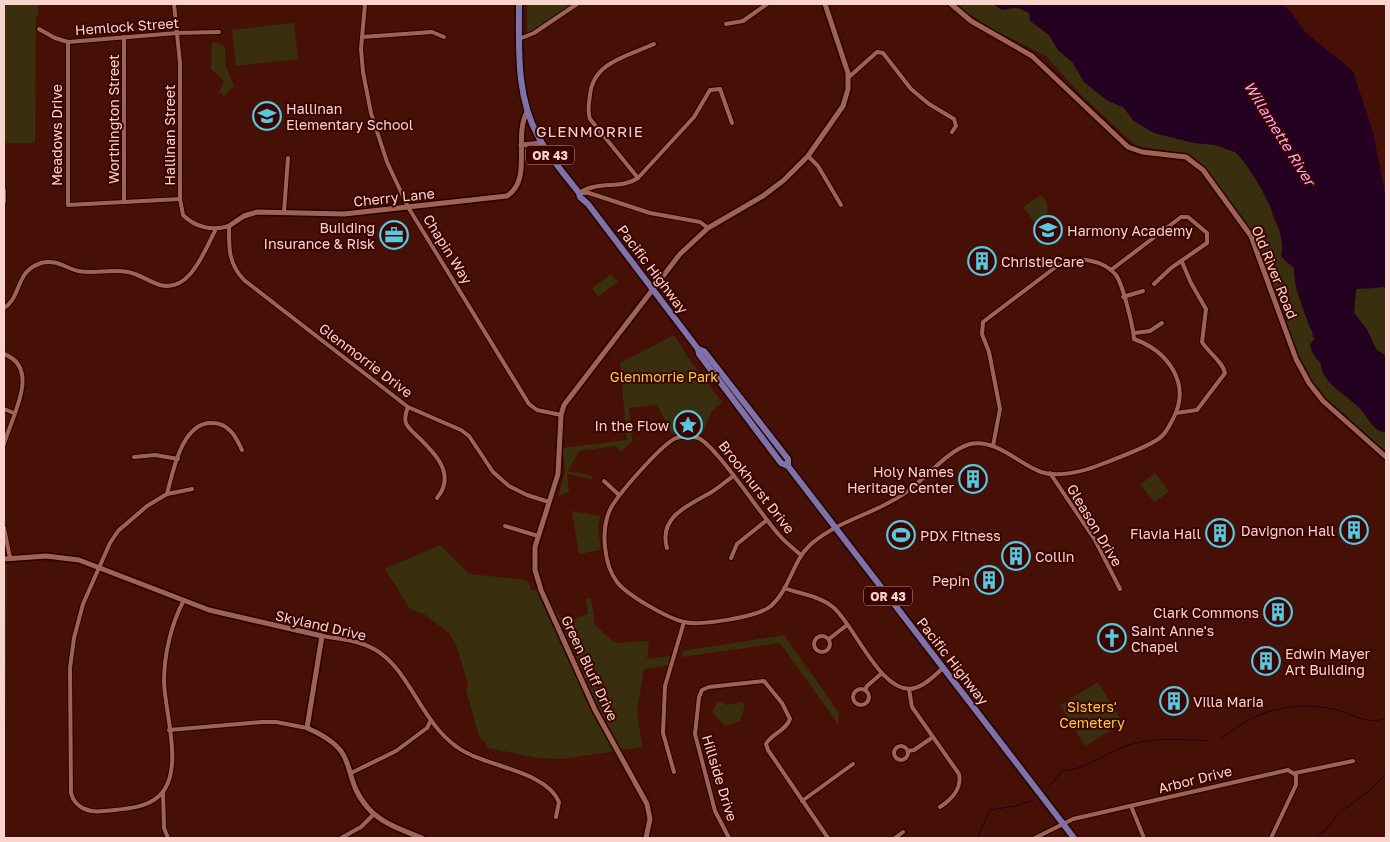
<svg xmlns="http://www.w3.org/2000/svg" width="1390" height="842" font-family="'Golos Text',sans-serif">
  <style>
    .green { fill: #392f0f }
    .water { fill: #240120 }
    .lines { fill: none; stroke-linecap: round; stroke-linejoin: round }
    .stream { stroke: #240120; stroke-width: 1 }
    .minor-casing { stroke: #250000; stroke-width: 6 }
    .tertiary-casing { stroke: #250000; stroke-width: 8 }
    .primary-casing { stroke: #250000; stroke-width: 9 }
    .minor { stroke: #a16255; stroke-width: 4 }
    .tertiary { stroke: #a16255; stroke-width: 5 }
    .primary { stroke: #7f72a8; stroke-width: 6 }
    .labels { text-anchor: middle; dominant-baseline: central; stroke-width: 4; stroke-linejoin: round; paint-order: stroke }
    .shield { fill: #3b0400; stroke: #c0968f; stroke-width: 1 }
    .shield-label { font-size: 12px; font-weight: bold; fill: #f9d4cc }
    .street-label { font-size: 14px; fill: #f9d4cc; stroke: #3b0400 }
    .poi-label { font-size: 14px; fill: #f9d4cc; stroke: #3b0400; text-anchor: start }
    .park-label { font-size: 14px; fill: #f7cf3c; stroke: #3b0400 }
    .neighbourhood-label { font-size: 15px; letter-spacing: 1px; fill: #f9d4cc; stroke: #3b0400 }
    .water-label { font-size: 15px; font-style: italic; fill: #f8a6ea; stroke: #3b0400 }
  </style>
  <rect width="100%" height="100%" fill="#461006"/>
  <!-- green -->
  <g class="green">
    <polygon points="4,4 38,4 38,16 36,16 35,143 4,143"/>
    <polygon points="527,4 573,4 527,36"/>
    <path d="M954,4h39l9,6c11,-2 17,-3 27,3l2,8 18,14 9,15 15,13 11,19 23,18 16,7 11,14 20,12 40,10 21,2 20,7 5,5c13,14 21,32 30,48 3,4 1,10 4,15 5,8 14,24 7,35l4,6 9,7 2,21 19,49v3l-4,2c0,10 5,13 10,20 2,4 2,11 5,14 10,12 22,20 33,31 10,10 13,22 27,25v20l-70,-63 -17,-29 -48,-128 -52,-70 -15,-9 -48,-8 -55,-51 -35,-39 -54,-27z"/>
    <polygon points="294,23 298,59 236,66 232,30"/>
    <polygon points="215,42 225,47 226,67 234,86 224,96 219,92 224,81 211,69 212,43"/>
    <polygon points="1041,195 1047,202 1048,212 1036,224 1023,207"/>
    <polygon points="611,274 618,282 598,297 592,288"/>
    <polygon points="1360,287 1367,289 1384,287 1386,289 1386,356 1376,349 1366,328 1354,313 1356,290"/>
    <polygon points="674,335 691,362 722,402 712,411 702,434 689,431 672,434 657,405 629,408 632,441 622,452 615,446 579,451 568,471 593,476 592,479 567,474 569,492 558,496 565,472 563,448 627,440 620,363"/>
    <polygon points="1155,473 1169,491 1155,502 1140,485"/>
    <polygon points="572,511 600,516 598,528 601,550 579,554"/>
    <polygon points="440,545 469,574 527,580 532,591 543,588 564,623 588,614 586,599 591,598 595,625 615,643 649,641 647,659 670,656 669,665 644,669 637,711 642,747 563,759 538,758 489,748 479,736 466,690 468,684 457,647 449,633 424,614 410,609 385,569"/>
    <polygon points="7,564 4,838 4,565"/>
    <polygon points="784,635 839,713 838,724 780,643 682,657 683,651"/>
    <polygon points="1098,682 1123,723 1085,746 1060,705"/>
    <polygon points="718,701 727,705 741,702 745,705 740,721 725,726 712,712"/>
  </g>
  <!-- water -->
  <path class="water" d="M993,4h289l9,8 14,20 48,39 20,61 13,67v90l-2,-2 -28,2 -2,24 12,15 10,21 10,7v77c-14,-3 -17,-15 -26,-25 -14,-13 -33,-22 -39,-40 -1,-2 1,-3 0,-4 -2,-5 -8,-5 -11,-19l5,-7 -3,-2 1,-3c-6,-10 -21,-54 -19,-65l-13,-12c8,-22 -25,-81 -41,-99l-5,-5 -20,-7 -21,-2 -40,-10 -20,-12 -11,-14 -15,-6 -24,-19 -11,-19 -15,-13 -9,-15 -19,-14 -1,-8 -12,-6 -15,3z"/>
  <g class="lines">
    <!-- stream -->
    <g class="stream">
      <path d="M1221,739c36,-29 67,-38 113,-30 18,4 33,17 52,9"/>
      <path d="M1048,788l14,-17c22,-1 41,-16 61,-24 28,-10 57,-8 85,-6"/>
      <polyline points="977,838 990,810 1015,806 1034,800"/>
      <polyline points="1314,838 1327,829 1338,814 1370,790 1386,774"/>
    </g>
    <defs>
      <g id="minor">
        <path d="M174,4l6,59v136l3,16c13,13 30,16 46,11 0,22 -1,37 15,54l164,127 53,23 8,6 24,36 16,14 18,9 22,7"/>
        <polyline points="365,4 361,49 363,72 371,113 387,162 408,207 529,404 537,410 561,415"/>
        <polyline points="726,24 743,21 767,4"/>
        <polyline points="39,29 55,38 68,42 177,33 219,32"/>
        <polyline points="362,37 432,32 444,37"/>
        <polyline points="519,39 534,33 577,4"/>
        <polyline points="68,42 68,205 180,199"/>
        <polyline points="849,77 877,52 883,53 911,89 929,104 954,119 956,126 952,132"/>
        <polyline points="808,156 818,166 841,205"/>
        <path d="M638,178l-48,-59c-3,-9 -1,-15 0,-24 3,-33 38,-39 64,-51"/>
        <polyline points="4,190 4,202"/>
        <path d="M579,193c20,-13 42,-3 59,-15l56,-61 16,-27 10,-1 12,34"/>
        <polyline points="581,193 589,193 650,213 700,222 708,228"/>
        <polyline points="124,202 124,37"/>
        <polyline points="284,212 288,158"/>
        <polyline points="1111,270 1181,217 1188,217 1207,233 1207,243 1171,268 1154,284"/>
        <polyline points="1123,297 1143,291"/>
        <path d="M4,308c18,-11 11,-37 37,-45 14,-4 23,4 37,8 16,3 33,-2 50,1 11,2 20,9 32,13 30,8 44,-34 55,-54"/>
        <polyline points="1134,333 1150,331 1162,323"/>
        <path d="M4,354c38,14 7,64 0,90"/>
        <path d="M408,407c-2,5 -4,11 -2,16 2,5 6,8 10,12 18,17 41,39 21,63"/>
        <polyline points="4,409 14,413"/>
        <path d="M1176,413l21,-3 28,-37c-2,-11 -17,-21 -23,-31l4,-33 -15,-26 -9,-21"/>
        <polyline points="134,457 155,455 178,459"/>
        <polyline points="1050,473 1095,540 1120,589"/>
        <polyline points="604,481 619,495"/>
        <path d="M167,494c6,-23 15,-72 45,-71 17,0 24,14 30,27"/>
        <polyline points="505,526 538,536"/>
        <polyline points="4,528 10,558"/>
        <path d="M667,548c-9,-31 22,-43 43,-55 8,-5 15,-11 22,-16"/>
        <path d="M801,555c-7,-6 -15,-12 -21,-19 -17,-18 -65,-92 -82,-98 -7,-2 -16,-2 -22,0 -14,6 -62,60 -67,74 -8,20 -5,53 8,70 10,13 50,36 67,40 16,4 74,-5 87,-16 19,-17 21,-44 39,-61 29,-26 67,-31 98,-54 18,-13 40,-41 62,-47 25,-6 49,20 71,28 18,6 44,-1 61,-8 15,-6 50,-18 60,-28 6,-6 8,-12 12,-19 17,-35 -7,-66 -40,-78 -1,-13 -11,-54 -18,-64 -12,-15 -38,-19 -55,-12l-78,59 -1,12 7,18 11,57 -7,37"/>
        <polyline points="731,558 737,544 767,520"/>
        <path d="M784,588c16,6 37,8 50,20 21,18 48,89 81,80 11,-3 20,-13 28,-20"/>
        <path d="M184,600c-13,24 -20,55 -20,82 1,32 21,90 -5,114 -14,13 -37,13 -55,15 -15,2 -29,-3 -33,-18l-1,-125 4,-30 9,-34 27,-61 8,-12 29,-25 20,-12 25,-5"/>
        <circle cx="822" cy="644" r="8"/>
        <path d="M322,636c17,3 36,4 52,13 35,19 46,72 83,98 27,20 89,23 102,55l-3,15"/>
        <polyline points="829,639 847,625"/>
        <path d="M909,689l3,18 47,67c3,15 -7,25 -19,33"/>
        <circle cx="861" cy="697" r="8"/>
        <polyline points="865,690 867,686 882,673"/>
        <polyline points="169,730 262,722 276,722 307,728"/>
        <circle cx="901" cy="753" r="7"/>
        <polyline points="908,751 914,750 933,737"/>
        <polyline points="674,772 663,733 665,686 684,622"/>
        <polyline points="351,773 396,751 427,728 430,722"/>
        <polyline points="1295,773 1353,761"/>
        <polyline points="163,792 164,828 168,838"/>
        <polyline points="802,801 853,764"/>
        <polyline points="1131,806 1144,838"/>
        <polyline points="341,838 361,827 374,814"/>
        <path d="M729,838l-14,-27 -20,-77 4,-37 3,-7 7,-3 55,-6 18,22 8,16c-4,12 -18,14 -24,25l2,6 60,88"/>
        <polyline points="895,838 903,832"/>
        <polyline points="1035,838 1073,819 1288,770 1296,775 1296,785 1271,838"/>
      </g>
      <g id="tertiary">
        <polyline points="951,4 971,21 1032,56 1128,147 1142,152 1186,157 1203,170 1251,236 1296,359 1309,383 1323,401 1386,457"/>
        <polyline points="521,145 542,143"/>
        <path d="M229,226l15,-10 13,-4 87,2 163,-18c26,-16 6,-59 20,-84"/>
        <path d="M4,559l42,-3 33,4 130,50 113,26 -15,92c57,24 31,46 61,80 14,16 35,22 54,30"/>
        <polyline points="646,838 650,819 647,804 595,710 541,590 535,570 535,547 558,474 561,415 564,405 680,254 708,228 763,196 784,180 808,156 843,106 848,89 848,73 825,4"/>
      </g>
      <g id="primary">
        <path d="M519,4c0,45 -3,92 19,132 11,21 27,39 41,57l1,4 8,7 110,145 1,5 82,109 7,3 286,372"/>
        <polyline points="698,349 704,351 788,459 788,466"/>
      </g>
    </defs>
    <!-- minor casing -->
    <use href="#minor" class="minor-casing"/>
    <!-- tertiary casing -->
    <use href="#tertiary" class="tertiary-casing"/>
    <!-- primary casing -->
    <use href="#primary" class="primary-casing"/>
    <!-- minor -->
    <use href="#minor" class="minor"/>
    <!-- tertiary -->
    <use href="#tertiary" class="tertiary"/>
    <!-- primary -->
    <use href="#primary" class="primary"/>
  </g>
  <!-- icons -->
  <defs>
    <symbol id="school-ring" viewBox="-11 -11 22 22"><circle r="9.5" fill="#3b0400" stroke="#56c9e0" stroke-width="1.5"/><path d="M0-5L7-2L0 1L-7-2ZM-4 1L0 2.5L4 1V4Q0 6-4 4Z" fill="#56c9e0"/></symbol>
    <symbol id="office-ring" viewBox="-11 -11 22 22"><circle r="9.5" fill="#3b0400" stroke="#56c9e0" stroke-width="1.5"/><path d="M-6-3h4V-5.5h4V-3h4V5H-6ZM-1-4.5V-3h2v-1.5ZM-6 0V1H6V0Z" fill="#56c9e0"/></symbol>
    <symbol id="building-ring" viewBox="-11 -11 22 22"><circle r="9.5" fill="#3b0400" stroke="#56c9e0" stroke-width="1.5"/><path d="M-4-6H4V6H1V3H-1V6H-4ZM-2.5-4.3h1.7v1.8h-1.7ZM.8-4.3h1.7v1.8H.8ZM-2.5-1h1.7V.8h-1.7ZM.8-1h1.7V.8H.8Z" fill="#56c9e0"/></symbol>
    <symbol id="sight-ring" viewBox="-11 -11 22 22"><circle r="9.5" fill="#3b0400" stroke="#56c9e0" stroke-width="1.5"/><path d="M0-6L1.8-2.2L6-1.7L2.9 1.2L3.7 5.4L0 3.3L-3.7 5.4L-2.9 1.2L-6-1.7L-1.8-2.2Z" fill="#56c9e0"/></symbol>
    <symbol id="stadium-ring" viewBox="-11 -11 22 22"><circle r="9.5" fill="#3b0400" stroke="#56c9e0" stroke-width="1.5"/><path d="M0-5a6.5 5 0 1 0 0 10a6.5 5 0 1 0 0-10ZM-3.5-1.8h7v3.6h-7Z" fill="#56c9e0"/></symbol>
    <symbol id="church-ring" viewBox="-11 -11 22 22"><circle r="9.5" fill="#3b0400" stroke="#56c9e0" stroke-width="1.5"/><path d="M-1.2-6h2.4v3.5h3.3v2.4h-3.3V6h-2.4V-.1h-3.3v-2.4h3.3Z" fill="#56c9e0"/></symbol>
  </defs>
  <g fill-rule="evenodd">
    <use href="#school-ring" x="251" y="100" width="32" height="32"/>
    <use href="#school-ring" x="1032" y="214" width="32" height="32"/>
    <use href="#office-ring" x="378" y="219" width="32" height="32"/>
    <use href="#building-ring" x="966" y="245" width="32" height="32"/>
    <use href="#sight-ring" x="672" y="409" width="32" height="32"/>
    <use href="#building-ring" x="957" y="463" width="32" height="32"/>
    <use href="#building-ring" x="1338" y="514" width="32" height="32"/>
    <use href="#building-ring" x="1204" y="517" width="32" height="32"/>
    <use href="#stadium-ring" x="885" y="519" width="32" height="32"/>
    <use href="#building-ring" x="1000" y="540" width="32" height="32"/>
    <use href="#building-ring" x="973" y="564" width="32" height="32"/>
    <use href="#building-ring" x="1262" y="596" width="32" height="32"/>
    <use href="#church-ring" x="1096" y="622" width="32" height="32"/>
    <use href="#building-ring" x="1250" y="645" width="32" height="32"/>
    <use href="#building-ring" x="1158" y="685" width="32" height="32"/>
  </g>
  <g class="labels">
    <!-- shield labels -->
    <g class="shield">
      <rect x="526" y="145.5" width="48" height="19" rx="4"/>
      <rect x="864" y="586.5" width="48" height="19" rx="4"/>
    </g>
    <g class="shield-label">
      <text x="550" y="155">OR 43</text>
      <text x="888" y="596">OR 43</text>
    </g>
    <!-- street labels -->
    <g class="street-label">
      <text transform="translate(127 26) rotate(-4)">Hemlock Street</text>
      <text transform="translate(113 119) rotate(-90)">Worthington Street</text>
      <text transform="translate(56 135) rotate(-90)">Meadows Drive</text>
      <text transform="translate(169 135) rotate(-90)">Hallinan Street</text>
      <text transform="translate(394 197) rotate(-6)">Cherry Lane</text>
      <text transform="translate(448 249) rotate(58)">Chapin Way</text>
      <text transform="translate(653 269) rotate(53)">Pacific Highway</text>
      <text transform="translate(1275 272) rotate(68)">Old River Road</text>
      <text transform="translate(366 360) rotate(37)">Glenmorrie Drive</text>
      <text transform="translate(757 487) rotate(52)">Brookhurst Drive</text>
      <text transform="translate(1095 525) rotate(59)">Gleason Drive</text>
      <text transform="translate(321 625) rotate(13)">Skyland Drive</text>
      <text transform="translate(953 661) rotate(52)">Pacific Highway</text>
      <text transform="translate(590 668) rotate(65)">Green Bluff Drive</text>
      <text transform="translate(720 778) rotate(73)">Hillside Drive</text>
      <text transform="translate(1195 779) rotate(-14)">Arbor Drive</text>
    </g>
    <!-- poi labels -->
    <g class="poi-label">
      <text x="286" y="108">Hallinan<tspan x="286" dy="16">Elementary School</tspan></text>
      <text x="375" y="227" text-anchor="end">Building<tspan x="375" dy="16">Insurance &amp; Risk</tspan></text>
      <text x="1067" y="230">Harmony Academy</text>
      <text x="1001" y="261">ChristieCare</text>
      <text x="669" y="425" text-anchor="end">In the Flow</text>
      <text x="954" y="471" text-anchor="end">Holy Names<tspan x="954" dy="16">Heritage Center</tspan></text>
      <text x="1335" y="530" text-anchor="end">Davignon Hall</text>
      <text x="1201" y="533" text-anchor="end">Flavia Hall</text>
      <text x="920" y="535">PDX Fitness</text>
      <text x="1035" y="556">Collin</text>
      <text x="970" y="580" text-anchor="end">Pepin</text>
      <text x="1259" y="612" text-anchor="end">Clark Commons</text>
      <text x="1131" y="630">Saint Anne's<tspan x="1131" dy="16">Chapel</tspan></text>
      <text x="1285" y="653">Edwin Mayer<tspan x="1285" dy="16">Art Building</tspan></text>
      <text x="1193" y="701">Villa Maria</text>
    </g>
    <!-- park labels -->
    <g class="park-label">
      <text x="664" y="376">Glenmorrie Park</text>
      <text x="1092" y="706">Sisters'<tspan x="1092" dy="16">Cemetery</tspan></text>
    </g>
    <!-- neighbourhood labels -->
    <g class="neighbourhood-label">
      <text x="590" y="131">GLENMORRIE</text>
    </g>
    <!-- water labels -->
    <g class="water-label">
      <text transform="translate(1280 133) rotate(58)">Willamette River</text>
    </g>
  </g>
  <!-- border -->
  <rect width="1390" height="842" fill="none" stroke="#f9d4cc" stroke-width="10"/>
</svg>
